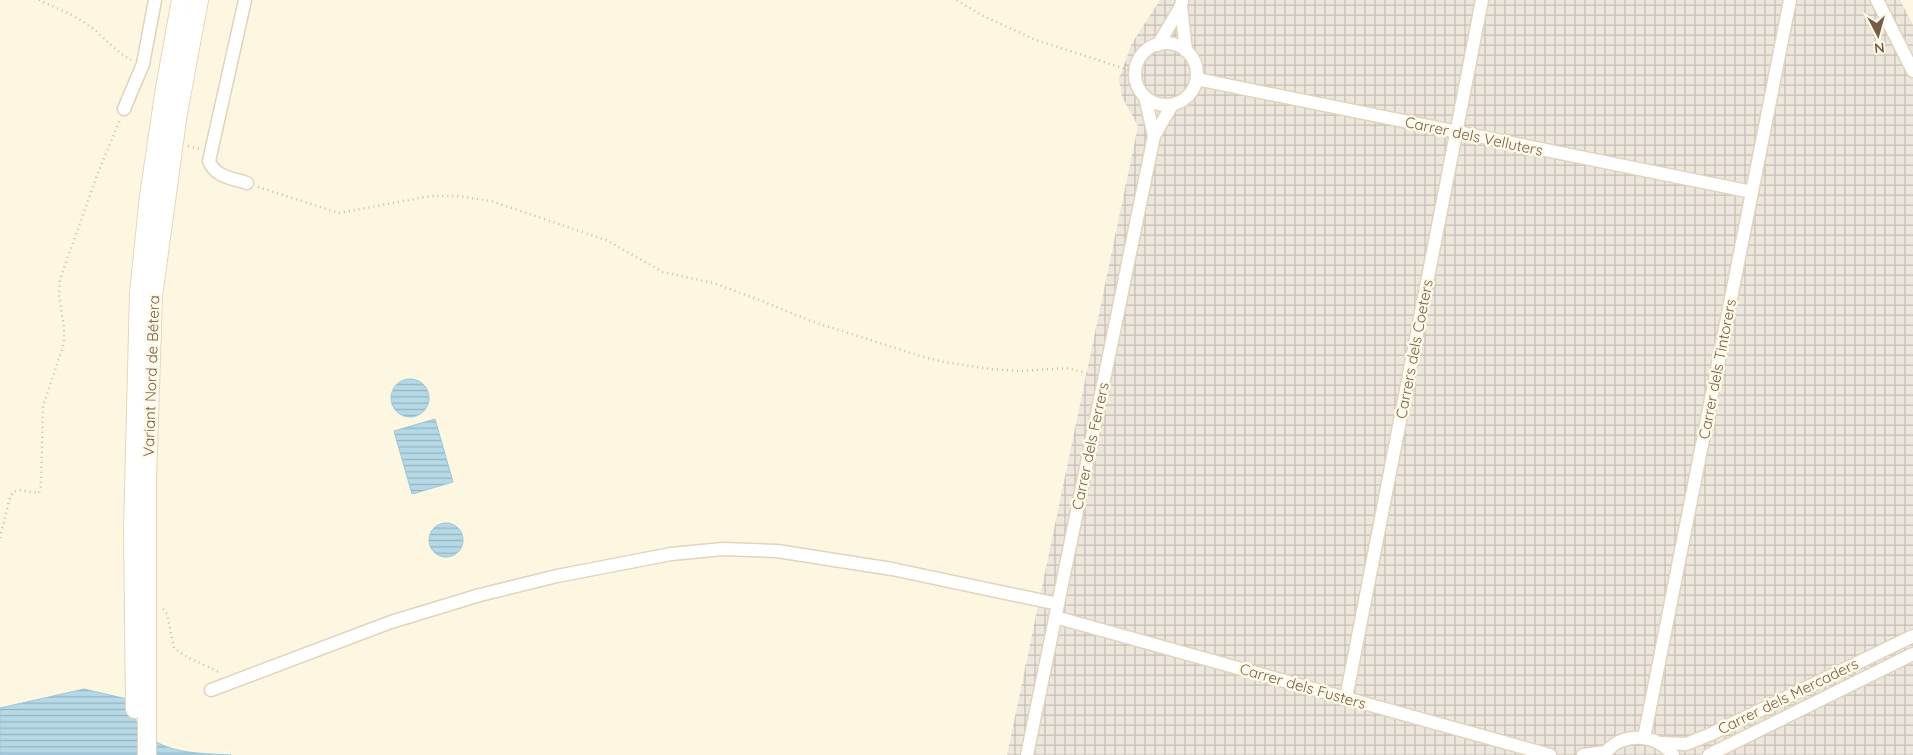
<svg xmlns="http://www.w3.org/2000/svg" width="1913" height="755" font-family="Quicksand,sans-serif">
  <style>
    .industrial { fill: url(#industrial-grid) }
    .water { fill: url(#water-rules); stroke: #9ac7da }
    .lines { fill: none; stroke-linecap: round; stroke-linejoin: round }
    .minor-casing { stroke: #e2d3bc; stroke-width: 15 }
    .secondary-casing { stroke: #e7d5ba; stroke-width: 20 }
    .path { stroke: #d9bb9a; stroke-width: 2.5; stroke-dasharray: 1 4; stroke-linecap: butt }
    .minor { stroke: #fff; stroke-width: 12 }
    .secondary { stroke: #fff; stroke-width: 18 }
    .labels { text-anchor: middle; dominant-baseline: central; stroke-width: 5; stroke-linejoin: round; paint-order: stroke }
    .street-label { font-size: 15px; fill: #755e47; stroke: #fff9e8 }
  </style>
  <defs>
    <pattern id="industrial-grid" width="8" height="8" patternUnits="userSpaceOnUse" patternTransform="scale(1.25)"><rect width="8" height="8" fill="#ece6dc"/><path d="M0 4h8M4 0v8" fill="none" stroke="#c4beb4"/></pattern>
    <pattern id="water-rules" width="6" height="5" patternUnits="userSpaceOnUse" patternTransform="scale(1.25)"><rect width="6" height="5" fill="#b5d9e7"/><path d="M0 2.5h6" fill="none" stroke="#98b3bd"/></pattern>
  </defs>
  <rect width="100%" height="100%" fill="#fdf6e1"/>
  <!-- industrial -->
  <polygon class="industrial" points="1160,0 1900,0 1913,25 1913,755 1007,755 1138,126 1122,97 1119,79 1132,43"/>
  <!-- water -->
  <g class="water">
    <circle cx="410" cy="398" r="19"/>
    <polygon points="435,419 453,482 412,494 394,431"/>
    <circle cx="446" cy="540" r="17"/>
    <path d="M84,689l43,10c3,7 5,16 9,22 18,34 62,32 95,34h-231v-47z"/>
  </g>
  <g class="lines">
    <defs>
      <g id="minor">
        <path d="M245,0l-36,161c6,16 23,17 38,22"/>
        <polyline points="1182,0 1181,6 1186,51"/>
        <polyline points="1877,0 1913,71"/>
        <circle cx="1166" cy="74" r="31"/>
        <polyline points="1158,45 1181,6"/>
        <polyline points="1197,79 1752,192"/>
        <polyline points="1145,97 1154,136"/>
        <polyline points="124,109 143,64 155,0"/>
        <polyline points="1055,617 1550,755"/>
        <polyline points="211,690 391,622 480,595 557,576 671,554 723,549 777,551 892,569 1058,604"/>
        <polyline points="1346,698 1482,0"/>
        <polyline points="1644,738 1790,0"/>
        <polyline points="1660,743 1686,744 1709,735 1913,636"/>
        <polyline points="1027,755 1154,136 1172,105"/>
        <polyline points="1583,755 1606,752"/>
        <path d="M1604,755c16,-24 53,-22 69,0"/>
        <polyline points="1709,755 1913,654"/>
      </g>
      <g id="secondary">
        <polyline points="135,709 133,529 139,293 149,196 165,88 181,0"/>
        <polyline points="147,755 147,480 153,296 178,113 199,0"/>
      </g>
    </defs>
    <!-- minor casing -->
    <use href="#minor" class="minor-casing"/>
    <!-- secondary casing -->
    <use href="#secondary" class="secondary-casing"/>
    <!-- path -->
    <g class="path">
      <path d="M39,0c16,8 34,14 49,25 15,10 26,26 43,35"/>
      <polyline points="957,0 981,15 1036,40 1135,72"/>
      <polyline points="188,146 200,149"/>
      <polyline points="258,187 339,213 430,196 458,196 491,201 606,240 663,272 713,283 757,299 811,321 920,356 944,362 990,369 1021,371 1068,368 1093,375"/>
      <polyline points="0,538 9,501 13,492 19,490 39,493 41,486 43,406 64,343 64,328 59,295 60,279 99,170 120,120"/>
      <polyline points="163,609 167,614 174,648 187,657 221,673"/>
    </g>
    <!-- minor -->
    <use href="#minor" class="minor"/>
    <!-- secondary -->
    <use href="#secondary" class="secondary"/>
  </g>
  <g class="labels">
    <!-- street labels -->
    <g class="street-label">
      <text transform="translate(1474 136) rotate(12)">Carrer dels Velluters</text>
      <text transform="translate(1414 349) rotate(-79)">Carrers dels Coeters</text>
      <text transform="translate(1717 369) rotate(-79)">Carrer dels Tintorers</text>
      <text transform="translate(151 376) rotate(-88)">Variant Nord de Bétera</text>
      <text transform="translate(1090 446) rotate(-78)">Carrer dels Ferrers</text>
      <text transform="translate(1303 686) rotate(16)">Carrer dels Fusters</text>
      <text transform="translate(1788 696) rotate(-26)">Carrer dels Mercaders</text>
    </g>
  </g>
  <!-- north arrow -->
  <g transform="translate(1878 35) rotate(174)" stroke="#fff9e8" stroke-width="4" paint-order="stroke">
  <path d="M0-4L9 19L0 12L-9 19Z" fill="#755e47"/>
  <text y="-8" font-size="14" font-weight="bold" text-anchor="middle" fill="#755e47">N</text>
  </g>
</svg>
